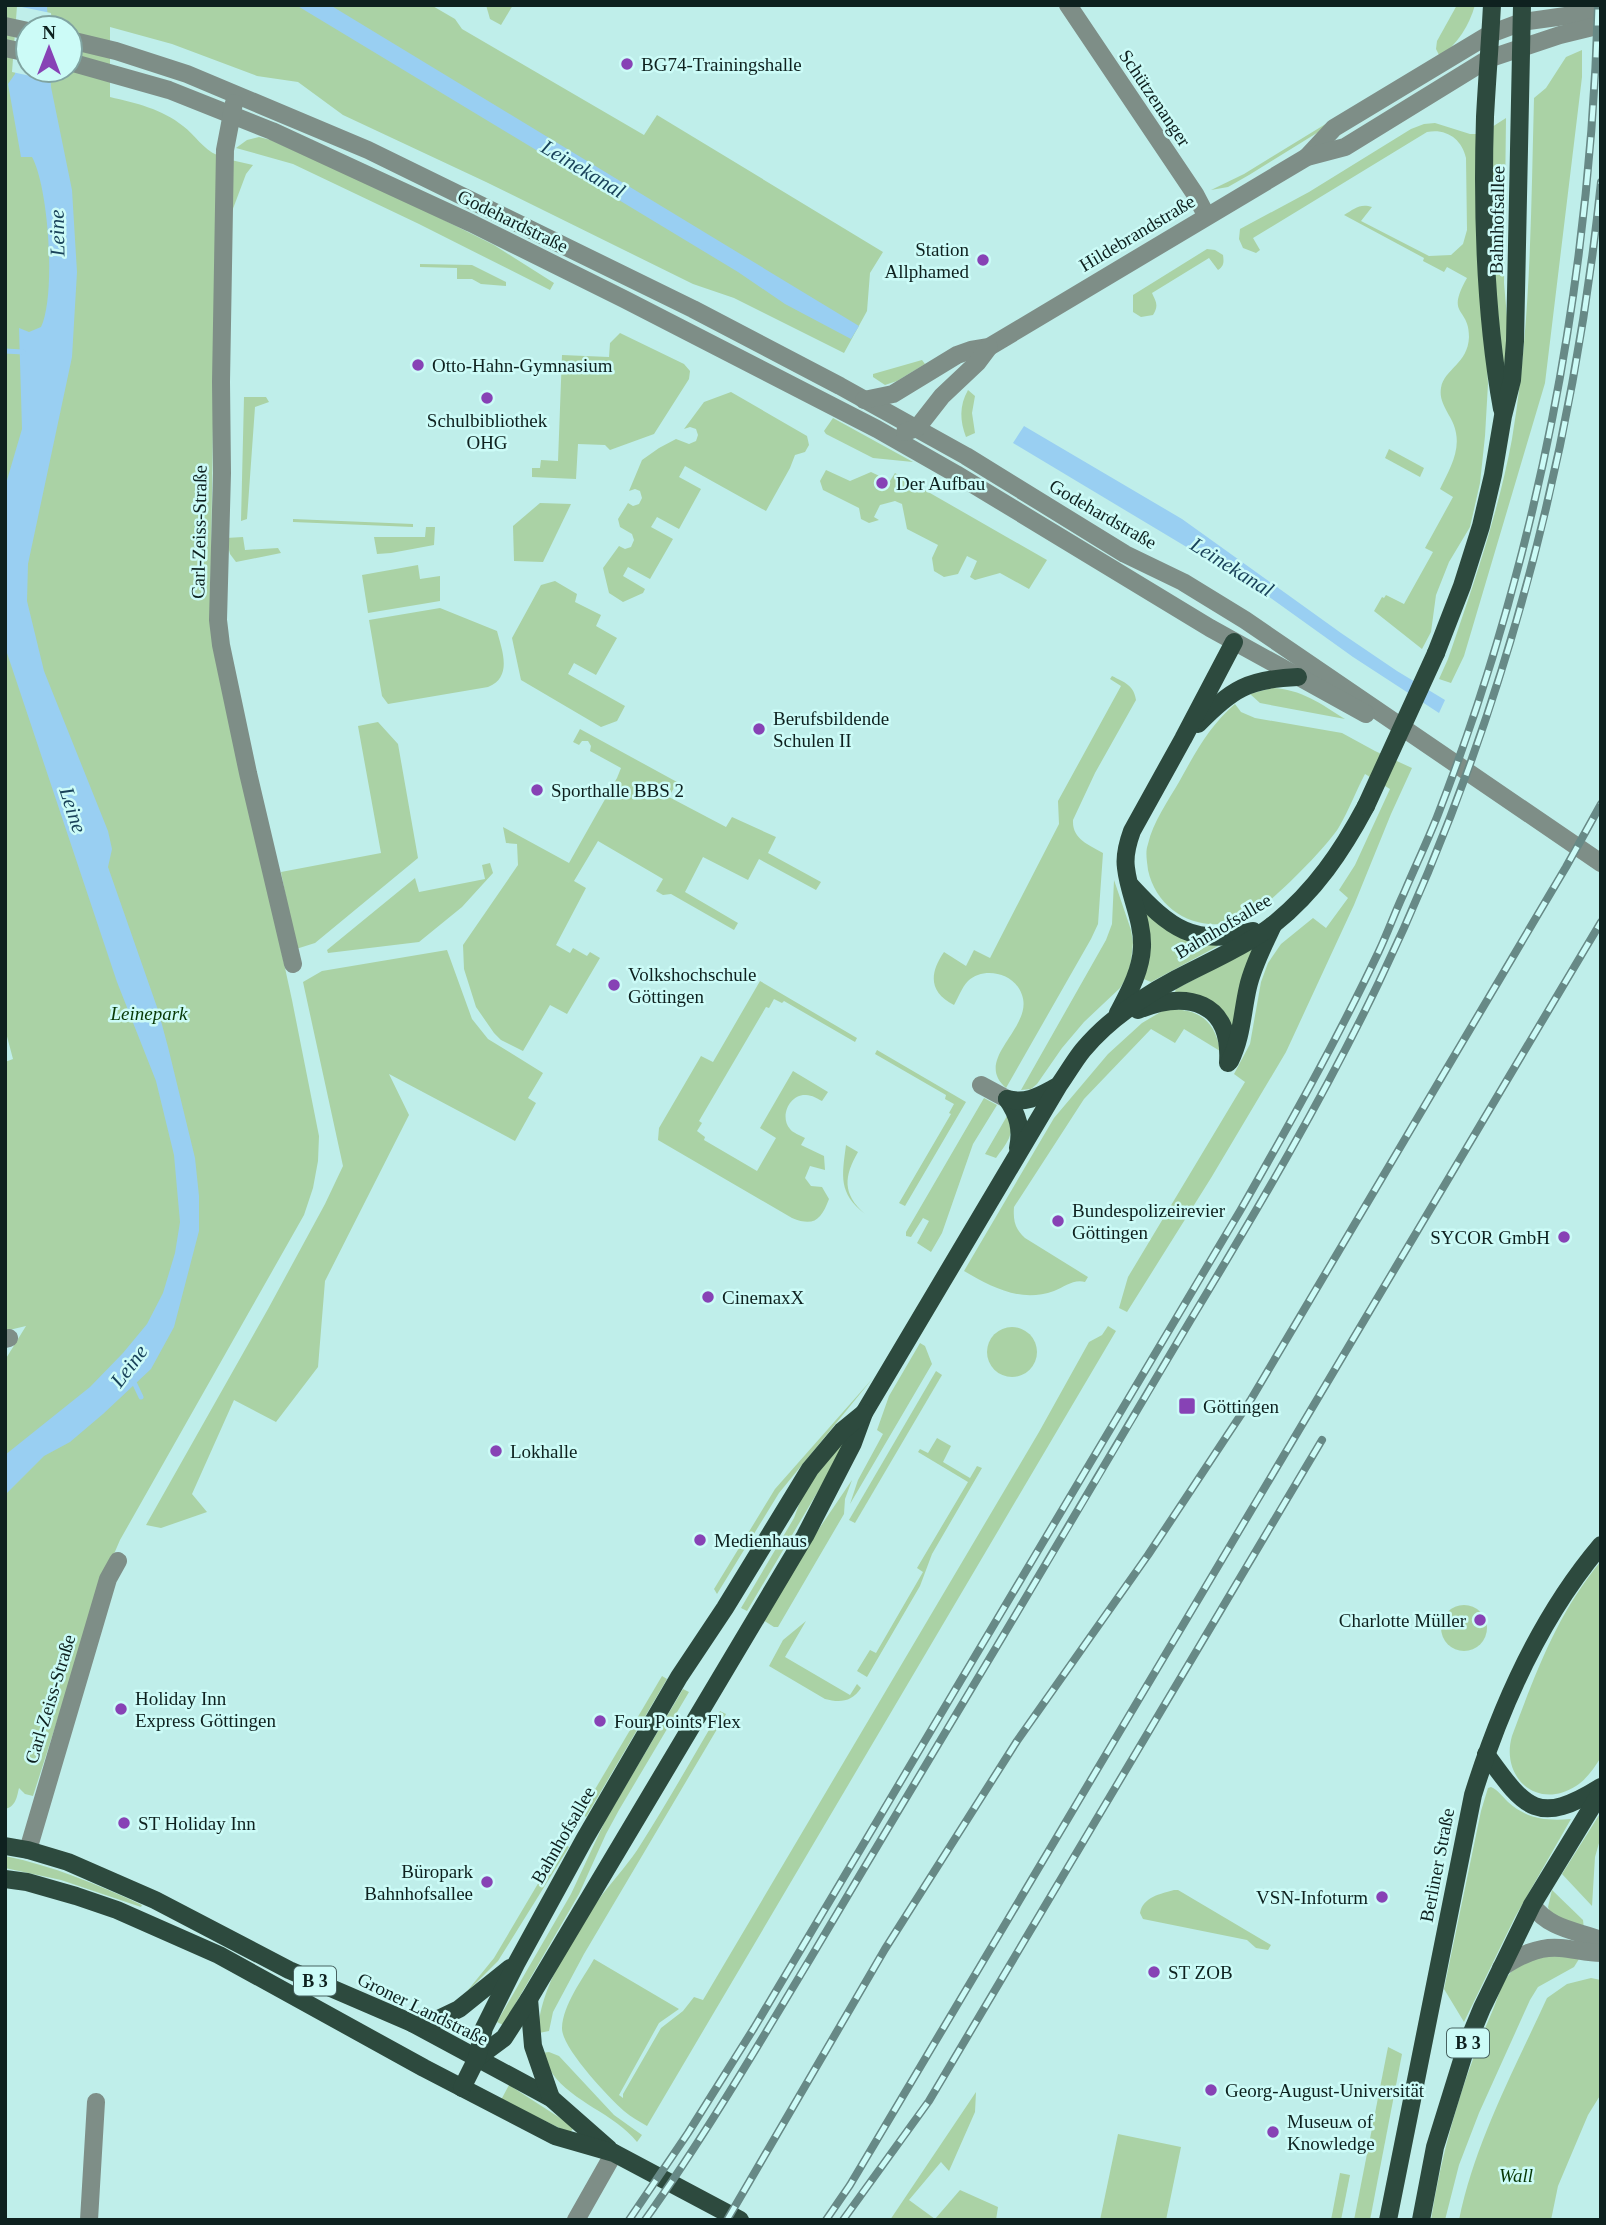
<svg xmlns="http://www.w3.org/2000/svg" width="1606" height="2225" font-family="'Times New Roman',serif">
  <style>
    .green { fill: #aad2a5; fill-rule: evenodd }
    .water { fill: #99cff2 }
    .pier { fill: #bfeeea }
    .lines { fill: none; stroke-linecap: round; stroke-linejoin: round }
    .stream { stroke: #99cff2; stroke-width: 5 }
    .minor { stroke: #7e8e87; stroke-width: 18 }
    .major { stroke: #2d4a3e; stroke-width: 18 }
    .rail-casing { stroke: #678986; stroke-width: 8 }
    .rail { stroke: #ccfbf7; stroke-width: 5; stroke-dasharray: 16; stroke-linecap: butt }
    .major-bridge { stroke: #2d4a3e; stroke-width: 18 }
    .poi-dot { fill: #8742b5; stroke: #ccfbf7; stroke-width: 2.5 }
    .labels { text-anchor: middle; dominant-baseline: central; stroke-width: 5; stroke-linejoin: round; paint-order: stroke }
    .shield { fill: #ccfbf7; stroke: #476260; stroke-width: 2 }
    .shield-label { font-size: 18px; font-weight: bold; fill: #0e211f }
    .poi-label { font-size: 19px; fill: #0e211f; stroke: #ccfbf7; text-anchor: start }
    .street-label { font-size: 19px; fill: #0e211f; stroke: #ccfbf7 }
    .park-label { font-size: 19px; font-style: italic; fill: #073805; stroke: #ccfbf7 }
    .water-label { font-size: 21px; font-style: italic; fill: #19425a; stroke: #ccfbf7 }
  </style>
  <rect width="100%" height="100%" fill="#bfeeea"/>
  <!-- green -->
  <g class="green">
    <path d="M5,5h426l24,14 7,10 182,106 13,-20 226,137 -13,21 -3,38 -23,42 -110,-55 -41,-14 -207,-102 -143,-67 -45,-33 -41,-6 -85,-32 -62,-17v70c26,6 52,12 73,29 12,9 20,23 34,29l-7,470 82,375 27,136 -1,25 -5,27 -9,27 -184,325 -19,44 -68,212 -8,-2 -6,-6c-2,8 -3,19 -14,21v-449l21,-34 -21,5v-269l8,-3 -8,-30zM28,28h42v42h-42z"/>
    <polygon points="486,5 513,5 501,25 490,19"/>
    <path d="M1457,5h18c-6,21 -17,38 -35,52l-4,-8 1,-8z"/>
    <path d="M1582,50v27l-37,306 -81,273 -13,27 -12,-4 9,-20c25,-73 50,-145 64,-220 19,-113 19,-227 22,-341l12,-10 20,-31z"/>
    <polygon points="1373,95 1375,97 1249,175 1228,187 1211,190 1244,174"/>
    <polygon points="1506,118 1504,283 1508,329 1503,380 1493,269 1492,127"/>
    <path d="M1435,123l35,11h9v89l9,161 -3,52 -5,47 -10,44 -21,35 -13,33 -5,37 -9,17 -48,-38 8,-14 2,1 2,-3 18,9 29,-52 -8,-4 28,-51 -13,-8c8,-17 20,-36 16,-56 -2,-16 -18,-28 -15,-45 3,-19 27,-24 28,-51 0,-31 -24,-20 -2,-59l-20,-11 -3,5 -21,-11 1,-3 -80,-43c10,-6 16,-12 28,-8l-11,14 68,35 22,-1 12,-11 4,-14 -1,-72c-4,-19 -20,-30 -39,-26l-174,106 7,12 -4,3 -13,-5 -4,-9 1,-10 69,-37 102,-63 13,-5z"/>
    <polygon points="259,137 271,140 412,204 494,245 554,283 550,290 419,224 293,164 236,148 247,140"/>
    <polygon points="231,160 253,165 246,174 231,214"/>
    <path d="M1207,249l8,1 8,5c1,7 1,11 -5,15l-9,-12 -57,35c4,9 7,12 1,22l-12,2 -8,-5v-17z"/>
    <polygon points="420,264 472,265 506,282 506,286 481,284 472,279 457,279 457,268 420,267"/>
    <polygon points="620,333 684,364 690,371 689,379 654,434 610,450 605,445 578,444 576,479 532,477 532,468 540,468 541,460 558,461 562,355 609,357 610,343"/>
    <polygon points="922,360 925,364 897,381 885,385 873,377 873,374"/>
    <path d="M968,390l7,6 -3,17 3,20 -9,4c-6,-16 -7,-31 2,-47z"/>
    <polygon points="731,392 807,436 809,445 805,452 795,455 790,468 766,511 685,466 679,477 701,489 679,529 657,517 651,527 673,539 650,579 628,567 623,576 645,589 643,593 623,602 609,593 603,568 619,546 625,549 631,547 634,540 632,534 620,527 618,519 628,503 633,506 639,504 642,498 640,491 635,489 629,491 642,460 659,448 676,439 689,444 696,441 698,435 696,429 690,427 684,429 704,402"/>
    <polygon points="244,397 266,397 269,402 255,407 247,519 241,521"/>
    <polygon points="833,418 913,462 873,458 826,434 824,431"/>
    <polygon points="1389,449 1424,468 1420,477 1385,458"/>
    <polygon points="826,470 850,481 871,472 890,481 895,473 1047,560 1029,589 1000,573 975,580 970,577 977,561 967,556 958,574 944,577 934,571 932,558 938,545 907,529 902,504 895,501 880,505 874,517 879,520 869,523 861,519 859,508 823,490 820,481"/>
    <polygon points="540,503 571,504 543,562 514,561 513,526"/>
    <polygon points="293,519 413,524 413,527 293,522"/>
    <polygon points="426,527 435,527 434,545 391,553 377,554 374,537 425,537"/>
    <polygon points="243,537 245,550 278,548 281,553 236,562 230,554 226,538"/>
    <polygon points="418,565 420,579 440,576 440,601 368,613 362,575"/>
    <polygon points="555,581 577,594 575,602 601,615 596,626 617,638 596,675 574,663 568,674 625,706 617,721 601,727 521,680 512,638 541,585"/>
    <path d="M440,608l57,23c5,19 16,46 -9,56l-100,17 -6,-8 -13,-76z"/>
    <path d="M1112,676c12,6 22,9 24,24l-41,73 -22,47c-1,19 15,24 30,33l-5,71 -7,15 -85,149c-34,-29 28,-60 16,-93 -7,-22 -38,-29 -54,-14 -6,6 -10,17 -14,24 -25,-13 -25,-31 -10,-53l22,14 8,-16 16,8 69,-134 -1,-23 63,-115 -11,-7z"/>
    <path d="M1272,688c29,1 49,16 73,31l-85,-16 -10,-9z"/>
    <path d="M1235,704l6,8 14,6 87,15 33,18 37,17 -21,46 -37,91 -68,147 -75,126 -84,134 -8,-4 9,-31 117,-195 -11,-8 16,-30 11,-62 7,-19 13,-19 32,-26 13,10 22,-30 -9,-8 16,-25 35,-76 -25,-15c-9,17 -16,36 -26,53 -11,19 -71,80 -91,89 -41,21 -90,0 -100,-46 -1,-9 -3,-18 0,-26 5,-22 20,-43 31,-62 16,-29 31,-57 56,-78z"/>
    <polygon points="378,722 398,744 418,858 315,943 296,949 281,872 381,853 358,726"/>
    <polygon points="580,729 677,782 669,797 726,827 732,817 776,837 768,853 821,882 816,890 759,859 748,880 703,857 685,892 738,923 734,930 671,894 663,895 656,891 663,879 598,841 574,881 586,888 556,945 570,953 573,948 587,956 590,952 600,958 567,1014 550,1005 523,1051 501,1040 494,1033 476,1007 464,969 463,945 518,865 517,844 506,843 503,827 569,863 617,778 621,768 590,751 591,746 588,741 582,741 579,745 573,742"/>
    <polygon points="490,863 493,873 462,907 419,942 328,953 327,950 415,878 419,892 485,879 482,865"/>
    <polygon points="1114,880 1131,930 1133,943 1131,961 1128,975 1120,988 1084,1022 1062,1048 1037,1084 1031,1089 1021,1090 1106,940 1112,924"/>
    <polygon points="1142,900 1215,939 1218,946 1151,982 1141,978"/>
    <polygon points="1256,947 1240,1030 1229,1030 1174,995 1176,989"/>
    <polygon points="447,950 472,1019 488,1039 543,1073 528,1098 536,1103 515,1141 389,1074 409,1115 325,1281 318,1367 276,1422 234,1400 192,1494 207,1512 161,1528 146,1525 268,1309 325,1204 343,1166 303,982 322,971"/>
    <path d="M760,981l97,57 -2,4 -71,-41 -2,2 -8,-4 -5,9 -3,-1 -67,114 3,2 -5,8 8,6 -1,3 53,31 19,-33 -16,-10 33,-57 35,21 -6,9c-4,-2 -10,-6 -16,-6 -16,-1 -27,21 -16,34 3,4 10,6 15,9l-4,7 23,11 1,14 -15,-4 -5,12 6,8 11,1 7,12c-8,21 -15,28 -37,19l-134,-78 1,-12 42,-72 12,6z"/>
    <path d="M1164,1010c31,-3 51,8 56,41l-36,-22 -9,14 -24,-14 -67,70 -70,108c-1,14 1,22 11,31l63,39 -3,5c-12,-3 -20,5 -31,9 -34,12 -62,-4 -90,-20l90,-153 54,-64 34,-31z"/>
    <polygon points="877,1050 966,1102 905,1206 899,1203 951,1114 949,1113 954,1104 945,1099 946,1095 875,1054"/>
    <polygon points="984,1098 997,1105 973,1144 942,1233 931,1252 917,1243 929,1221 923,1218 911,1237 906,1236 906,1232"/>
    <path d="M1007,1116c10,17 -1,28 -11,42l-11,-4z"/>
    <path d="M846,1145l12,7c-14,24 -16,42 7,62 -27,-21 -23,-38 -19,-69z"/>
    <path d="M1108,1326l8,5 -469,795c-8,-5 -16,-9 -23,-15 -15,-13 -63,-64 -62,-83 1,-24 21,-49 32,-69l85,50 -20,14 -40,72 4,3v-4l38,-66 22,-17 11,-14 9,3 336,-568 50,-90 13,-7z"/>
    <circle cx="1012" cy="1352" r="25"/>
    <polygon points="920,1343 925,1346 932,1364 850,1504 858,1480 883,1434 877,1430 889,1396"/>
    <polygon points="936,1371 942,1375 855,1523 849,1520"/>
    <polygon points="873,1378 779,1493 717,1594 714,1589 775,1489"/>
    <polygon points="844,1436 849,1439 747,1611 741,1608 794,1518 805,1488"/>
    <polygon points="937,1438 951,1446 943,1462 970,1478 977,1466 982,1468 932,1554 920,1586 867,1677 857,1671 870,1650 876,1653 923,1572 917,1568 968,1482 918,1452 920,1449 928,1453"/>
    <polygon points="852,1480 845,1499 844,1514 778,1627 774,1627 763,1620 808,1545"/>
    <path d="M1601,1561v196c-7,11 -14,22 -25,29 -39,25 -76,-9 -64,-50 24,-64 45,-122 89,-175z"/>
    <circle cx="1464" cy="1628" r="23"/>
    <path d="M806,1621l-21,36 65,38 7,-11 4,4c-9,14 -21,15 -36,11l-56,-33 14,-26z"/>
    <polygon points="662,1676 667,1679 586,1817 581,1813"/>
    <polygon points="683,1689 689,1692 619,1810 606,1834 579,1894 503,2025 497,2022 571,1894 606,1819"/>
    <path d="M720,1711l6,3 -142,240 -31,58 -4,19 -10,2c-3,-40 40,-107 63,-138 13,-17 28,-33 39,-51 28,-44 53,-89 79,-133z"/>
    <path d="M1491,1787c7,3 11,9 17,15 19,17 38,19 63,17l-56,98 -51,105 -20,-33 37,-178 7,-23z"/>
    <polygon points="1601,1812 1601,1836 1595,1857 1592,1906 1562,1874"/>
    <polygon points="562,1843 569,1847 498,1961 464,1995 494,1958"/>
    <path d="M5,1856c48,10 92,28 137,49l-1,2 -80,-27 -56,-12z"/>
    <path d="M1174,1890h4l93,55 -3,5 -12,-2 -9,-8 -104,-21 -3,-6c3,-16 20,-19 34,-23z"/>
    <polygon points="1552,1890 1583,1920 1584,1929 1551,1915 1548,1907"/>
    <path d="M1555,1955l24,4 -5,8 -36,20 -8,13 -51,113 -20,52 -14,55h-14c11,-71 32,-142 61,-208 5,-11 8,-25 15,-35 11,-15 31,-20 48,-22z"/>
    <path d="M1591,1978l10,2v114l-13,21 -30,71 -7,34h-92c16,-78 55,-150 88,-222l20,-14z"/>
    <polygon points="1388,2047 1402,2054 1370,2220 1354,2220"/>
    <path d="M549,2052l10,4 55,59 28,20 -5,7c-23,-29 -64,-39 -85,-69 -4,-6 -7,-14 -10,-20z"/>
    <polygon points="509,2085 574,2127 570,2133 501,2100"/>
    <polygon points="976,2092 975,2112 949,2171 941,2162 909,2200 935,2219 960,2190 998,2207 996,2220 890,2220"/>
    <polygon points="1118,2134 1181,2147 1166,2220 1100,2220"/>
    <polygon points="1340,2173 1350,2175 1341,2220 1331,2220"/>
  </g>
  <!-- water -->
  <g class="water">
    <path d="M21,5h26l1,23h-20v42h22l1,17 21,103 5,82 -5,85 -44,207 -1,37 17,70 64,160 4,18 -4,18 50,143 10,37 27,111 4,38v35l-25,96 -23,42 -48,45 -33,28 -26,14 -39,39v-40l85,-68 33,-34 24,-29 16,-31 12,-40 5,-31 -6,-67 -18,-74 -39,-99 -112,-335v-160l17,-58 -3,-101 10,4 12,-5c15,-31 8,-139 -9,-170h-11l-13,-73 7,-10z"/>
    <polygon points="296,5 330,5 859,326 851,339 785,304 738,272"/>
    <polygon points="1024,426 1182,519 1341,633 1397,671 1445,700 1439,713 1353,657 1265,594 1013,443"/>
  </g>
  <!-- pier -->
  <polygon class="pier" points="17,6 51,13 52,28 28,28 28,70 53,70 54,81 12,72"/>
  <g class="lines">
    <!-- stream -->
    <g class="stream">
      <polyline points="5,351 23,352"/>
      <polyline points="132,1378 141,1397"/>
    </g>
    <!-- minor -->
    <g class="minor">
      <polyline points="1068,5 1195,194 1206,215"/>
      <polyline points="5,26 28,31"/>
      <polyline points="70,40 116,51 187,74 368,150 693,309 840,386 966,456 1125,554 1183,582 1245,620 1601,863"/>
      <polyline points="5,48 28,53"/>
      <polyline points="70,62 169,90 272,131 471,223 624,299 877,429 956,474 1210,628 1366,714"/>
      <polyline points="234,103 225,150 221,382 222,473 218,620 221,645 248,773 293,964"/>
      <polyline points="1307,157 1334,128 1490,34 1522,22 1601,11"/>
      <polyline points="864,400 893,394 957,355 971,350 989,347 1307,157 1345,147 1488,59 1560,35 1601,25"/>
      <polyline points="905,432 917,428 942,396 977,363 989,347"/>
      <polyline points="981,1085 1007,1099"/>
      <polyline points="5,1339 9,1338"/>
      <polyline points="28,1850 108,1579 118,1561"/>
      <path d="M1532,1905c18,24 42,25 69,35"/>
      <path d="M1501,1968c18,-12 37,-22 59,-20 14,1 27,5 41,5"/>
      <polyline points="89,2220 96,2102"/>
      <polyline points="576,2220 614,2153"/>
    </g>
    <!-- major -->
    <g class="major">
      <path d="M1492,5c-2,38 -5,75 -7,112 -3,97 0,197 17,292"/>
      <polyline points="1436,653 1462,586 1481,526 1493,475 1503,416 1512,380 1515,341 1522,5"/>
      <path d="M1198,724c34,-35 50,-45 100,-47"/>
      <path d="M1131,886c38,41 63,62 122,45"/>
      <path d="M1138,1010c49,-20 94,-9 90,53"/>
      <path d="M1118,1013c11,-21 23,-42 24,-66 1,-27 -13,-52 -16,-79 -2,-13 2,-26 6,-37l51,-92 51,-97"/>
      <path d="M1230,1061c12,-24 12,-48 18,-74 5,-22 16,-42 25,-62"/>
      <path d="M1007,1099c11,16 15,30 11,49"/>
      <path d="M1007,1099c20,5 32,-3 49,-12"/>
      <path d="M1486,1754c39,54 51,73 115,33"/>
      <polyline points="5,1846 28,1850 68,1862 155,1900 289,1970 412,2023 551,2098 609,2149"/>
      <polyline points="5,1879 27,1882 76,1896 117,1910 219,1955 424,2068 555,2136 614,2153 740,2220"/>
      <polyline points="529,1999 533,2046 551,2098"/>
      <polyline points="412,2023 436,2020 459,2009 510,1968"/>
      <path d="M477,2058l27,-20 25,-39 276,-463 48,-93 11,-30 195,-328c8,-11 15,-24 24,-35 25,-30 59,-53 93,-71 32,-17 70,-33 98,-55 41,-33 68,-73 92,-118"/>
      <polyline points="462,2088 477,2058 484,2028 516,1964 584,1840 679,1677 725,1608 810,1469 842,1431 864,1413"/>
      <path d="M1388,2220l85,-425c28,-90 67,-178 128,-250"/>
      <polyline points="1421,2220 1435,2147 1467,2044 1482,2008 1532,1905 1601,1792"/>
    </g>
    <defs>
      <g id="rail">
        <path d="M629,2220l59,-87 66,-105 486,-817c49,-86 97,-171 139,-260 9,-19 16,-39 25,-58 11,-26 23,-51 33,-76 101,-259 153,-535 161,-812"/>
        <path d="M645,2220c60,-84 112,-173 165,-261 64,-108 129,-216 193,-323 63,-105 125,-210 187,-315 67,-111 133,-222 189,-339 122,-255 193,-520 222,-800"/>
        <polyline points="727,2220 885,1949 1017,1741 1148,1555 1250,1401 1566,867 1601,804"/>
        <polyline points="826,2220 850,2185 1601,922"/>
        <polyline points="843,2220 929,2101 1322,1440"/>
      </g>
    </defs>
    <!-- rail casing -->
    <use href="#rail" class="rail-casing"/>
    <!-- rail -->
    <use href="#rail" class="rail"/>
    <!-- major-bridge -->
    <polyline class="major-bridge" points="1366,806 1436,653"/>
  </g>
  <!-- markers -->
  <g class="poi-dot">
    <circle cx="627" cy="64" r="7"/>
    <circle cx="983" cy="260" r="7"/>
    <circle cx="418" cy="365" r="7"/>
    <circle cx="487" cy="398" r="7"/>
    <circle cx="882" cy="483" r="7"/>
    <circle cx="759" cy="729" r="7"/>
    <circle cx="537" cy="790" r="7"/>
    <circle cx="614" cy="985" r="7"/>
    <circle cx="1058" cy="1221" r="7"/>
    <circle cx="1564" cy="1237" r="7"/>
    <circle cx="708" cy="1297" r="7"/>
    <rect x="1178" y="1397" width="18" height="18" rx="3.5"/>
    <circle cx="496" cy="1451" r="7"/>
    <circle cx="700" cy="1540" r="7"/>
    <circle cx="1480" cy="1620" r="7"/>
    <circle cx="121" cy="1709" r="7"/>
    <circle cx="600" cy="1721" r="7"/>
    <circle cx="124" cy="1823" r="7"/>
    <circle cx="487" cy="1882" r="7"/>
    <circle cx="1382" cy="1897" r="7"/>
    <circle cx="1154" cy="1972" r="7"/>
    <circle cx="1211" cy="2090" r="7"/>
    <circle cx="1273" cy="2132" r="7"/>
  </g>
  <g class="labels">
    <!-- shield labels -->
    <g class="shield">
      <rect x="294" y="1966.5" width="42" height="29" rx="5"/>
      <rect x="1447" y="2028.5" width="42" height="29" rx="5"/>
    </g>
    <g class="shield-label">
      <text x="315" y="1981">B 3</text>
      <text x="1468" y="2043">B 3</text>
    </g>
    <!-- poi labels -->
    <g class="poi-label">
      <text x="641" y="64">BG74-Trainingshalle</text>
      <text x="969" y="249" text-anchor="end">Station<tspan x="969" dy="22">Allphamed</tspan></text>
      <text x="432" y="365">Otto-Hahn-Gymnasium</text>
      <text x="487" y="420" text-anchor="middle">Schulbibliothek<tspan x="487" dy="22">OHG</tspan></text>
      <text x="896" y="483">Der Aufbau</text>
      <text x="773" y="718">Berufsbildende<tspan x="773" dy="22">Schulen II</tspan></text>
      <text x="551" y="790">Sporthalle BBS 2</text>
      <text x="628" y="974">Volkshochschule<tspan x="628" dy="22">Göttingen</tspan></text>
      <text x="1072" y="1210">Bundespolizeirevier<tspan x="1072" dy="22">Göttingen</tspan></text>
      <text x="1550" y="1237" text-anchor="end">SYCOR GmbH</text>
      <text x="722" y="1297">CinemaxX</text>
      <text x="1203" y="1406">Göttingen</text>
      <text x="510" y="1451">Lokhalle</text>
      <text x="714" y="1540">Medienhaus</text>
      <text x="1466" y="1620" text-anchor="end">Charlotte Müller</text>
      <text x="135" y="1698">Holiday Inn<tspan x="135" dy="22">Express Göttingen</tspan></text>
      <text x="614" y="1721">Four Points Flex</text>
      <text x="138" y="1823">ST Holiday Inn</text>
      <text x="473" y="1871" text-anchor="end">Büropark<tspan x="473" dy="22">Bahnhofsallee</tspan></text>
      <text x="1368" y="1897" text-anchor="end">VSN-Infoturm</text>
      <text x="1168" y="1972">ST ZOB</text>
      <text x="1225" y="2090">Georg-August-Universität</text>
      <text x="1287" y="2121">Museuʍ of<tspan x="1287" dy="22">Knowledge</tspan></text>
    </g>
    <!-- street labels -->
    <g class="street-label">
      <text transform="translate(1155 98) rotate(56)">Schützenanger</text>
      <text transform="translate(1497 220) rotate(-89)">Bahnhofsallee</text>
      <text transform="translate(513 221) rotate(26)">Godehardstraße</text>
      <text transform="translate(1137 233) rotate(-31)">Hildebrandstraße</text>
      <text transform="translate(1103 514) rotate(30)">Godehardstraße</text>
      <text transform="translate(199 532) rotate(-89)">Carl-Zeiss-Straße</text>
      <text transform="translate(1223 926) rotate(-31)">Bahnhofsallee</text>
      <text transform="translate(50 1699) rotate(-73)">Carl-Zeiss-Straße</text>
      <text transform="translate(563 1835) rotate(-60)">Bahnhofsallee</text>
      <text transform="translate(1437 1865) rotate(-79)">Berliner Straße</text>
      <text transform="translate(423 2009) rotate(26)">Groner Landstraße</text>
    </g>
    <!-- park labels -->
    <g class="park-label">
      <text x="149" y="1013">Leinepark</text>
      <text x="1516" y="2175">Wall</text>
    </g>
    <!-- water labels -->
    <g class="water-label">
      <text transform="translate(583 169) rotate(31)">Leinekanal</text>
      <text transform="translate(57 233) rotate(-91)">Leine</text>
      <text transform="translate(1232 567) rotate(32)">Leinekanal</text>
      <text transform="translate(73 810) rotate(72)">Leine</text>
      <text transform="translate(129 1366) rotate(-53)">Leine</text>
    </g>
  </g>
  <!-- border -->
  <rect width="1606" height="2225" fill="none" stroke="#0e211f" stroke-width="14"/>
  <!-- north arrow -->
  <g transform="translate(49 49)"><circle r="33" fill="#ccfbf7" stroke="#80a4a1" stroke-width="2"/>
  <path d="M0-5L12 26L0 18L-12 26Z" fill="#8742b5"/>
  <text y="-10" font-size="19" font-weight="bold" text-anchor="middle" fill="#0e211f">N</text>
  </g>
</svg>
